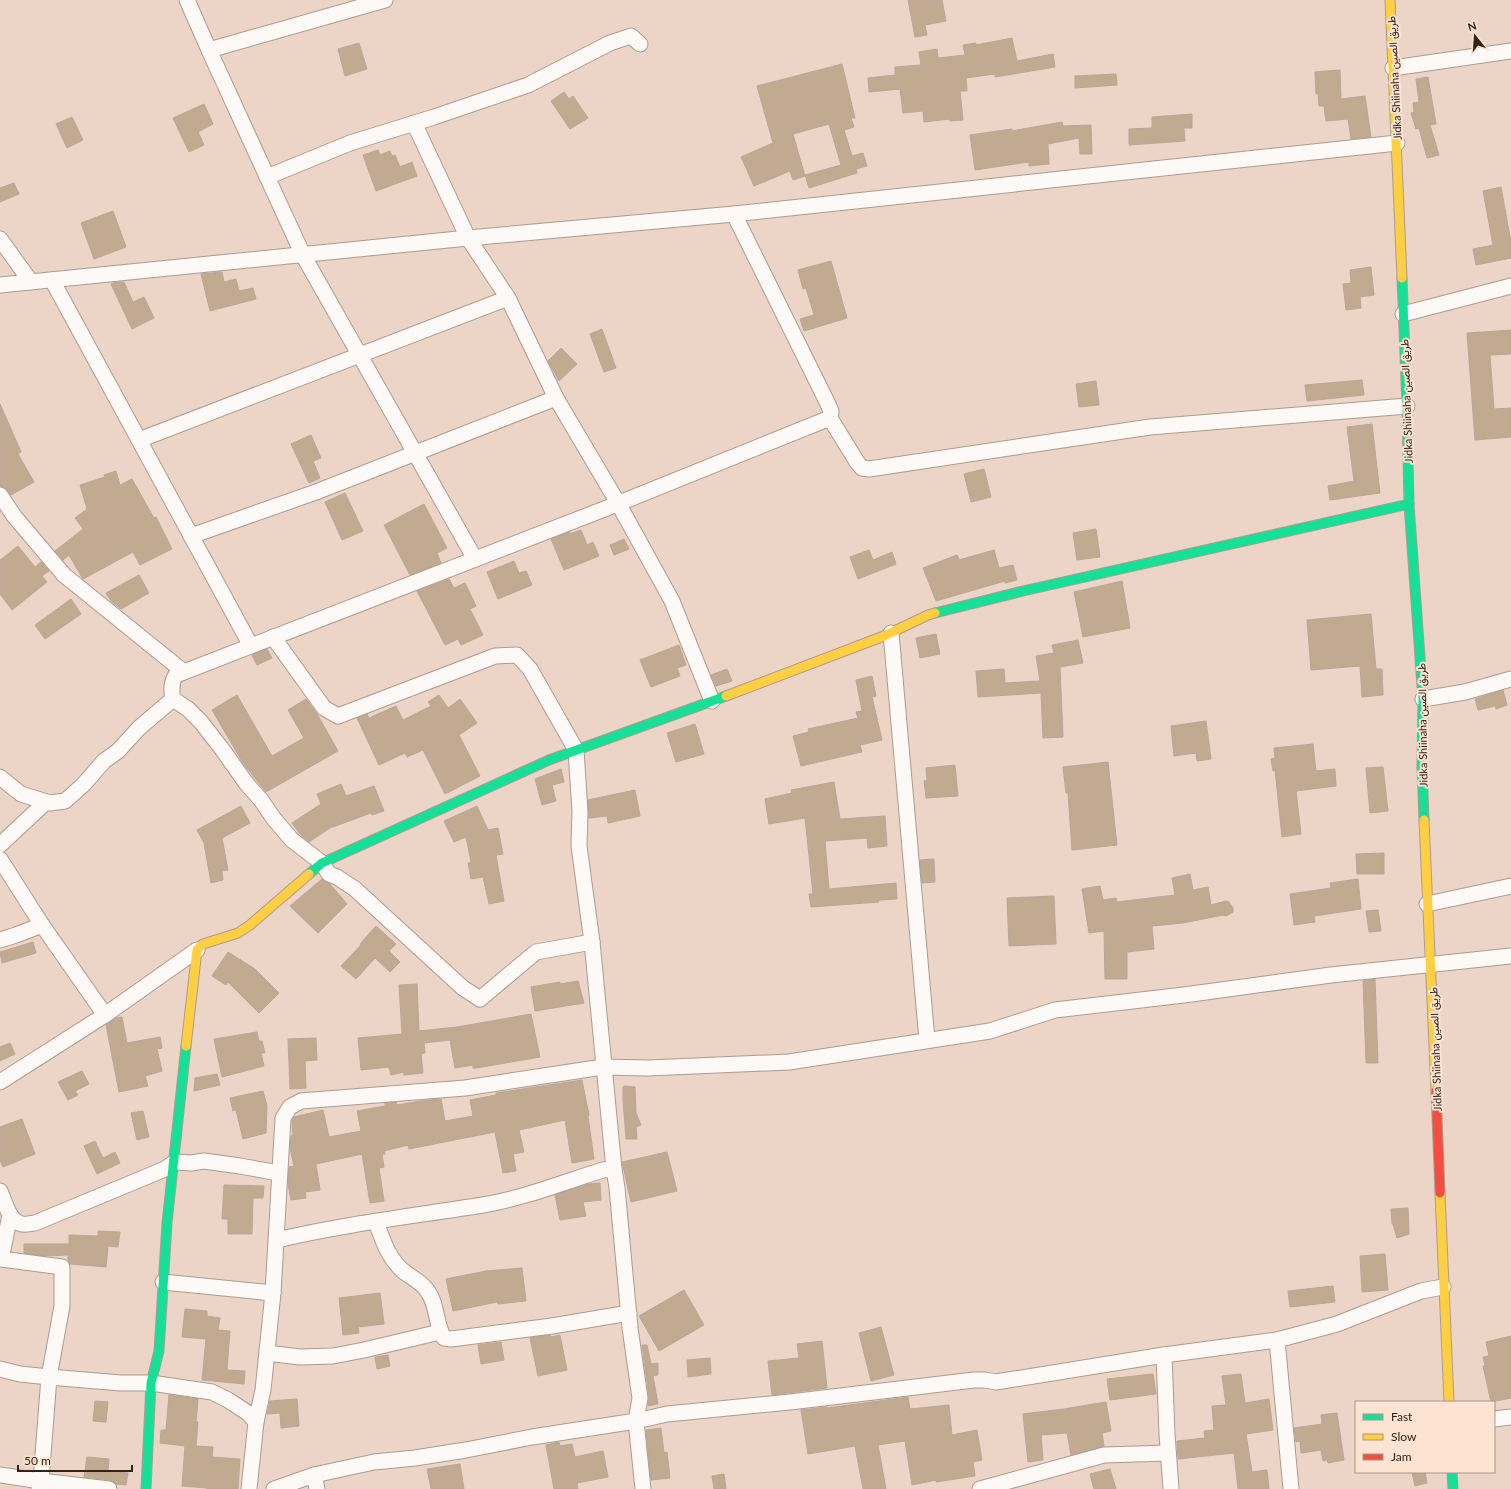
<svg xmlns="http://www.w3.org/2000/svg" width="1511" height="1489" font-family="Lato,Vazirmatn,sans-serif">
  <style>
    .building { fill: #c2aa90; stroke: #b7a799 }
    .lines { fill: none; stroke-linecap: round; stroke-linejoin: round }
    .street-casing { stroke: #ad9b90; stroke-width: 17 }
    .fast-casing { stroke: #ad9b90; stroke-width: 11 }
    .slow-casing { stroke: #ad9b90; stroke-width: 11 }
    .jam-casing { stroke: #ad9b90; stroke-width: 11 }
    .street { stroke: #fcf9f6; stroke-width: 15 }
    .fast { stroke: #16e098; stroke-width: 9 }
    .slow { stroke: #ffcf43; stroke-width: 9 }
    .jam { stroke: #f24e42; stroke-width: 9 }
    .labels { text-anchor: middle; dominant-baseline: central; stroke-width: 4; stroke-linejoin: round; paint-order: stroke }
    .street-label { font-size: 11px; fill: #322218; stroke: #fce3d2 }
  </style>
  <rect width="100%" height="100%" fill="#ecd4c6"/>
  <!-- building -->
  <g class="building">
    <polygon points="908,0 942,0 946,21 925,25 927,35 915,37"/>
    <polygon points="1012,38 1017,61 1053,54 1055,67 995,77 995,74 966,78 967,91 960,91 963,120 950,121 950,119 924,122 923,111 903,113 900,89 869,92 868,78 895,75 895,67 921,65 919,52 937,49 938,58 965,55 963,45 976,43 976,45"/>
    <polygon points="359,43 367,69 345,76 338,49"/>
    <polygon points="842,64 855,118 851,118 854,127 844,130 852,156 863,153 867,166 856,169 857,173 809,188 805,175 841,165 829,124 793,134 805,176 793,180 790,171 754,186 741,157 773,143 757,86"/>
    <polygon points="1340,70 1341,99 1365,96 1371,137 1351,139 1348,119 1326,121 1324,106 1319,106 1318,93 1316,94 1315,72"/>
    <polygon points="1116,74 1117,85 1075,88 1075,76"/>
    <polygon points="1428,77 1436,124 1430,125 1439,155 1427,158 1419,128 1416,129 1411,113 1414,112 1413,103 1419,102 1416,79"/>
    <polygon points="564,92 569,99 573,96 588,118 570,129 551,101"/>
    <polygon points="204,104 213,124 198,132 204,145 189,152 173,118"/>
    <polygon points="1192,114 1192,128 1184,128 1185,141 1129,145 1129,129 1152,128 1152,117"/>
    <polygon points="72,117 83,140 67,148 56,124"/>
    <polygon points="1062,122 1063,126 1091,125 1092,154 1080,154 1079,138 1048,144 1049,164 1029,166 1029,162 975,170 970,135 1012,129 1012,131"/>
    <polygon points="378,150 380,155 390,151 392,156 395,155 400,167 412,162 417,176 376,191 363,155"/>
    <polygon points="14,183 19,194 0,202 0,188"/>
    <polygon points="1501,187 1511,242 1511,258 1476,265 1473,249 1493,245 1483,191"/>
    <polygon points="113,211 126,247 94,259 81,223"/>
    <polygon points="831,261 847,318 804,331 800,319 814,315 806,288 803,289 798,270"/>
    <polygon points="1371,267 1374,295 1360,297 1361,308 1346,310 1343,284 1351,283 1350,270"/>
    <polygon points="222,272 224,282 236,279 239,291 253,288 256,299 210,311 201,274"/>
    <polygon points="116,282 124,282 133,302 144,297 154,318 132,329 111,284"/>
    <polygon points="602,329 616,368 604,372 590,334"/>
    <polygon points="1511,330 1511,354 1490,355 1494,409 1511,408 1511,437 1475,440 1467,333"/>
    <polygon points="561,348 577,364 559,381 548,361"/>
    <polygon points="1362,380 1364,395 1307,401 1305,385"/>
    <polygon points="1096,381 1099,405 1079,407 1076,384"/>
    <polygon points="0,404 21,452 18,454 34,482 11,495 4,487 0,486"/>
    <polygon points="1372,424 1380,493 1330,500 1328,486 1354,481 1347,427"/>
    <polygon points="311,435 321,458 313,461 320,478 309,483 291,444"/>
    <polygon points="984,469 991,497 971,502 964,474"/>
    <polygon points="116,471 120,485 132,479 154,518 156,517 172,549 140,565 133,552 83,579 69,555 63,560 55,551 83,529 75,518 87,509 80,485 105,477 104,475"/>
    <polygon points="345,493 363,531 342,540 325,502"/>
    <polygon points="424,504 447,548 437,553 441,563 410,575 384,525"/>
    <polygon points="1096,529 1100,557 1077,560 1073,533"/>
    <polygon points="581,530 587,545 593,542 599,556 564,570 551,539 570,532 570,534"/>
    <polygon points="624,539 629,549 614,555 610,545"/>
    <polygon points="18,546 35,567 41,562 49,571 42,576 47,582 12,610 0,594 0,560"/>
    <polygon points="869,550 873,560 892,552 896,564 858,579 850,557"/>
    <polygon points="994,550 999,568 1013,565 1017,580 1005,583 1005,581 936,601 923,568 957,555 959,560"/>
    <polygon points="514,561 519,573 526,571 532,585 498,599 487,572"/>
    <polygon points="139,575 149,593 121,609 111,601 106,593"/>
    <polygon points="449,579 454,588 465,583 476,606 470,609 483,635 461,645 458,639 445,645 417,591"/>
    <polygon points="1122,581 1130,628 1083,637 1074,592"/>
    <polygon points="71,599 81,614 45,639 35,625"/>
    <polygon points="1371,614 1376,669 1382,669 1383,695 1362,697 1360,666 1311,670 1307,620"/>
    <polygon points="936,634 940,654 920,658 916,638"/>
    <polygon points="1078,640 1083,663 1060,667 1063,737 1043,738 1041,693 978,697 976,671 1004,669 1005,683 1040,681 1036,656 1054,653 1052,645"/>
    <polygon points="679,645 686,665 677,668 680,676 651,687 640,660"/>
    <polygon points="267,649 272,658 257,665 252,655"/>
    <polygon points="727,669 732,681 716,686 711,675"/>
    <polygon points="872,676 876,696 872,697 882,740 860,745 862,752 801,766 793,736 809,732 808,729 858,718 856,712 862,711 856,680"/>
    <polygon points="1503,690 1507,705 1496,709 1495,706 1478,710 1475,699"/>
    <polygon points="237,695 272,756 304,738 288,710 306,699 317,714 338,751 266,792 243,763 212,710"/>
    <polygon points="439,695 448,708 460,699 477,723 459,735 480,776 445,794 423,750 407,757 405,753 379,765 357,718 367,714 369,718 396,706 403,720 431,706 428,702"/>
    <polygon points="1206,721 1211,759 1197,761 1196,753 1174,756 1171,726"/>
    <polygon points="695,724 704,754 676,762 667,733"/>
    <polygon points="1313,744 1316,771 1335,769 1336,786 1296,791 1301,834 1282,837 1275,770 1273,771 1271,759 1275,758 1274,748"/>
    <polygon points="1108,762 1117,845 1072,850 1068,793 1066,793 1063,767"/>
    <polygon points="955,765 958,796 926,798 924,781 927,780 926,768"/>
    <polygon points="1383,767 1388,811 1370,813 1366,768"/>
    <polygon points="561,769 564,782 552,785 556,801 542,805 535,779"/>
    <polygon points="834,782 840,819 885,816 887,846 868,848 867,838 825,841 829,889 896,883 897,899 879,900 879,902 811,907 809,894 813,894 805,818 769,824 765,799 792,793 791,790"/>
    <polygon points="341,784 346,796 374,786 384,811 372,815 371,813 330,828 309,842 300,834 292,823 321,804 317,794"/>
    <polygon points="635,790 640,816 608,823 607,816 589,818 588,800"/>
    <polygon points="241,806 250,823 222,838 228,870 222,871 223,880 211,883 204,843 197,830"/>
    <polygon points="477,806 488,830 498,828 503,854 496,855 504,901 489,904 483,877 471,879 468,863 471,862 466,837 454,842 444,821"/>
    <polygon points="1384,853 1384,874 1357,874 1356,854"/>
    <polygon points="934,859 935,882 922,883 920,860"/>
    <polygon points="1190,874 1193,890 1208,887 1211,905 1226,901 1229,902 1233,908 1233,912 1226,916 1223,915 1183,923 1152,926 1154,949 1127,952 1127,979 1105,979 1104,931 1089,933 1082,889 1100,886 1103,900 1116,898 1117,902 1175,895 1172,878"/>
    <polygon points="322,879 330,884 347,904 318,933 290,906"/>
    <polygon points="1358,879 1361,909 1314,916 1315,922 1294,925 1290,894 1331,888 1330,883"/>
    <polygon points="1054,896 1056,944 1009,946 1007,898"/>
    <polygon points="1378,910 1381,931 1369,932 1366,911"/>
    <polygon points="376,926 396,944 389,951 400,962 390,972 375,958 356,979 341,966 361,945 360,944"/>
    <polygon points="33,942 36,953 2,963 0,952"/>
    <polygon points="228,952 255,969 279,993 259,1013 228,982 226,985 212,976"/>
    <polygon points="1375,979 1378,1063 1366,1063 1363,981"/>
    <polygon points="578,981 584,1003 535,1011 531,987 560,982 560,984"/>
    <polygon points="417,984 419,1031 457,1027 531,1014 540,1057 476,1068 473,1068 473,1065 455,1068 450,1040 424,1043 425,1053 421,1054 423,1073 404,1075 404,1072 391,1075 389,1067 361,1070 358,1038 402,1034 399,985"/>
    <polygon points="122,1017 127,1043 160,1037 162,1048 157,1049 162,1071 145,1076 148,1086 119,1092 106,1025 116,1018"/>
    <polygon points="257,1032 259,1041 262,1041 265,1053 261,1053 264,1066 222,1077 214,1039"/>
    <polygon points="316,1038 317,1060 305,1061 306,1088 290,1089 288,1039"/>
    <polygon points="10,1043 15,1054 0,1061 0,1047"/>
    <polygon points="82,1071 89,1084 75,1091 78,1095 68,1100 58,1082"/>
    <polygon points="217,1074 220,1085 194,1091 195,1078"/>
    <polygon points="582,1080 589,1115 588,1116 594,1159 572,1163 565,1120 519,1130 524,1152 513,1154 516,1171 503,1173 495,1132 409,1149 408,1145 384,1151 385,1154 382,1154 384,1167 379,1168 384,1201 370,1203 362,1154 316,1164 320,1190 305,1192 306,1198 291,1200 288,1184 289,1167 294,1166 290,1148 291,1136 293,1136 292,1121 294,1117 323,1110 329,1137 361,1131 357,1111 385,1106 385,1103 396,1102 397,1105 421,1101 441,1099 445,1121 473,1116 470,1100 496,1095 496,1093"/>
    <polygon points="625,1086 635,1087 636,1113 641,1125 636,1127 637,1139 626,1139 623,1100 623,1087"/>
    <polygon points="263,1091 267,1106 266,1133 243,1139 236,1110 233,1111 230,1098"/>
    <polygon points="143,1111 149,1137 137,1140 131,1113"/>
    <polygon points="22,1119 35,1154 3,1167 0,1160 0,1127"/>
    <polygon points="95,1141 103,1158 115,1152 120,1163 97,1174 84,1146"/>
    <polygon points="667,1152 677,1191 631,1202 622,1162"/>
    <polygon points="600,1183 601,1200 583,1202 586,1216 560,1220 555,1195 588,1184"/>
    <polygon points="224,1185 264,1186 263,1198 253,1198 252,1234 228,1234 228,1219 222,1219"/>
    <polygon points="1408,1208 1409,1234 1397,1238 1393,1224 1392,1224 1391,1209"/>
    <polygon points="98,1231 120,1232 118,1247 108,1246 106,1267 70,1264 68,1260 68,1255 45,1256 24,1253 24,1244 69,1244 69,1235 98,1236"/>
    <polygon points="1385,1254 1388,1290 1362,1292 1360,1256"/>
    <polygon points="522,1268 526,1301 498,1304 497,1302 453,1311 446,1279 486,1271"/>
    <polygon points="1333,1286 1335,1302 1290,1307 1288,1291"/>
    <polygon points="684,1290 704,1325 659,1351 639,1316"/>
    <polygon points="380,1293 384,1324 358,1327 359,1333 343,1335 339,1298"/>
    <polygon points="185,1309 207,1311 207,1316 220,1318 218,1330 230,1331 227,1370 245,1371 244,1384 202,1380 206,1339 182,1337"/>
    <polygon points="881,1327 894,1375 871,1381 859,1333"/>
    <polygon points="550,1335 551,1337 560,1335 567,1370 538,1376 530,1338"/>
    <polygon points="1511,1336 1511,1398 1491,1402 1483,1366 1485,1366 1483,1357 1489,1356 1486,1342"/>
    <polygon points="822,1341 827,1388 772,1395 768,1361 799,1358 797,1344"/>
    <polygon points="501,1342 504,1360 481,1364 478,1345"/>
    <polygon points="642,1345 647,1345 651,1364 658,1363 658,1375 653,1376 658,1404 648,1406 649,1397"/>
    <polygon points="388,1355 390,1366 377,1369 375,1357"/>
    <polygon points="710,1358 711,1374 688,1377 687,1360"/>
    <polygon points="1153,1374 1156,1394 1110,1400 1107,1379"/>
    <polygon points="1241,1374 1245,1403 1269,1399 1273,1430 1246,1434 1252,1472 1267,1470 1269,1489 1238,1489 1234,1453 1178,1459 1177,1441 1205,1438 1204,1431 1214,1430 1212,1406 1226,1405 1222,1376"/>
    <polygon points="169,1395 198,1399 196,1422 198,1422 196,1446 213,1447 212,1457 240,1459 238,1489 207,1489 207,1488 182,1486 185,1446 160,1443 161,1430 166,1430"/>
    <polygon points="908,1397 910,1409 949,1405 952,1435 977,1430 982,1460 973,1462 975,1476 936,1482 936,1480 912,1485 905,1441 878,1445 886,1489 863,1489 855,1446 808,1454 801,1410 827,1407 827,1408"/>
    <polygon points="297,1399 299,1426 281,1428 280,1413 267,1414 270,1401"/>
    <polygon points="95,1401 108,1402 106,1422 93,1421"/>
    <polygon points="1106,1402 1111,1431 1102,1433 1104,1446 1071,1455 1067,1433 1041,1435 1043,1460 1028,1462 1023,1414 1064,1409"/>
    <polygon points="1337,1413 1344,1460 1328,1463 1327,1460 1323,1461 1321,1450 1301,1453 1300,1441 1296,1442 1294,1428 1322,1424 1321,1415"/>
    <polygon points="661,1428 664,1453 667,1452 670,1478 651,1480 646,1430"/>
    <polygon points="559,1442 560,1446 572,1444 575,1457 603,1451 608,1477 577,1483 578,1489 554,1489 546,1445"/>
    <polygon points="87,1457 109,1459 108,1471 128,1473 126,1485 116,1484 110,1480 84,1477"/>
    <polygon points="460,1464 464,1489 431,1489 427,1469"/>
    <polygon points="1110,1469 1116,1489 1094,1489 1090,1474"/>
    <polygon points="1412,1472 1425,1472 1427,1483 1415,1486"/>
    <polygon points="724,1474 726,1489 714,1489 712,1476"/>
  </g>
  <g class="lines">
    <defs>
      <g id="street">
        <polyline points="187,0 209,50"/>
        <polyline points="385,0 209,50 303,255 475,559"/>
        <polyline points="1393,68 1511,51"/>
        <polyline points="414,123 468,238 508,298 556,398 618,503 672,601 712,701"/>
        <polyline points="267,177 350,143 434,117 528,85 610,43 631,36 640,44"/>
        <polyline points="0,239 31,282"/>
        <polyline points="52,280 251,646"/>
        <polyline points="0,285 468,238 734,214 1397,143"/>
        <polyline points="1403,314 1511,286"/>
        <polyline points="830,418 857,462 862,468 869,469 1150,427 1407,406"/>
        <polyline points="139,440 508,298"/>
        <polyline points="0,495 14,516 64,575 184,672"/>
        <polyline points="191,536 316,492 556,398"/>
        <polyline points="891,633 927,1040"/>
        <polyline points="273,637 324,708 338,716 495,656 517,655 530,669 576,750 580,812 579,846 592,942 614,1169"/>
        <polyline points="173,699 188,709 201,722 222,749 246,783 261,800 274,819 292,840 322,863 329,874 337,877 355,889 463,988 480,999 536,952 592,942"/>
        <polyline points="1423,699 1465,692 1511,679"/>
        <path d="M0,777l21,17 29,9 15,-2 18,-16 21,-24 14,-10 21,-23 34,-29c-2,-9 -2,-17 3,-24l431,-167 223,-90 1,-7 -4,-9 -93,-188"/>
        <polyline points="0,845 46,802"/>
        <polyline points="0,859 42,925 105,1015"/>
        <polyline points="1427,904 1511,886"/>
        <polyline points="0,940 16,935 42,925"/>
        <polyline points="0,1082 105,1015 197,950"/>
        <path d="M0,1191c5,11 9,31 22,33 4,1 9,-1 13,-1l130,-54 10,-7 16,1 13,-2 36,5 39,7"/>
        <path d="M376,1222c7,18 11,34 26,48 8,7 18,11 24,19 12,14 9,35 18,49l7,1 101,-13 77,-13"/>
        <path d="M277,1240c68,-16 137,-24 206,-35 41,-7 81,-23 120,-35l11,-1 3,19 13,140 10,70 -4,23 7,68"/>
        <polyline points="163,1282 273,1293 283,1118 290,1107 301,1101 465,1088 603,1067 648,1068 789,1062 990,1031 1055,1010 1184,995 1331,975 1511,956"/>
        <polyline points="1277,1340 1291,1489"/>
        <polyline points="267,1353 300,1357 333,1356 364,1350 440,1332"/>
        <polyline points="1164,1355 1167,1434 1171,1489"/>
        <polyline points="0,1369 20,1374 49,1377 62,1306 62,1267 1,1259 10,1215"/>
        <polyline points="1494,1419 1511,1417"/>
        <polyline points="0,1475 41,1481 49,1377 121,1383 151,1383 212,1392 228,1400 248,1413 256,1422"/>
        <polyline points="314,1475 374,1462 415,1458 466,1450 532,1437 636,1421 667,1414 790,1402 974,1380 985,1380 996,1382 1164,1355 1277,1340 1337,1324 1421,1291 1443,1287"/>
        <polyline points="39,1489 41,1481 109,1489"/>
        <polyline points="249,1489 256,1422 263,1390 273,1293"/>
        <polyline points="274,1489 314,1475 317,1489"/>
        <polyline points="980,1489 1104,1455 1168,1453"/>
      </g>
      <g id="fast">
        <polyline points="1402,278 1407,406 1409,504 1423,699 1422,767 1424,820"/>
        <polyline points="935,613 1023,591 1409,504"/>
        <polyline points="309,874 322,863 549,760 726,696"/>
        <polyline points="1452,1472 1453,1489"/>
        <polyline points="146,1489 151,1383 159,1351 167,1223 186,1046"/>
      </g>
      <g id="slow">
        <polyline points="1390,0 1402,278"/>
        <polyline points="726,696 884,636 928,615 935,613"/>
        <polyline points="1424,820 1436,1091"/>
        <polyline points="186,1046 197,950 203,944 238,933 250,925 309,874"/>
        <polyline points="1440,1193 1449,1402"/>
      </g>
      <polyline id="jam" points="1436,1091 1440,1193"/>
    </defs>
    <!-- street casing -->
    <use href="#street" class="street-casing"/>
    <!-- fast casing -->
    <use href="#fast" class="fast-casing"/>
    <!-- slow casing -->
    <use href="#slow" class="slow-casing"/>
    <!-- jam casing -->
    <use href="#jam" class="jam-casing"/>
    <!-- street -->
    <use href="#street" class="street"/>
    <!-- fast -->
    <use href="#fast" class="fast"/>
    <!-- slow -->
    <use href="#slow" class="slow"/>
    <!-- jam -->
    <use href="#jam" class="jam"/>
  </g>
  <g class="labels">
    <!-- street labels -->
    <g class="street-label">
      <text transform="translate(1394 78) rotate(-93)">Jidka Shiinaha طريق الصين</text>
      <text transform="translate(1406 401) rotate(-92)">Jidka Shiinaha طريق الصين</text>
      <text transform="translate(1422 725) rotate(-91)">Jidka Shiinaha طريق الصين</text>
      <text transform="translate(1435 1049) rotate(-92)">Jidka Shiinaha طريق الصين</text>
    </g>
  </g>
  <!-- legend -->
  <rect x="1355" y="1401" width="140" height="72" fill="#fce3d2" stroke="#ab9688"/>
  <rect x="1363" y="1414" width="20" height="6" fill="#16e098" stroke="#ab9688"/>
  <text x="1391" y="1421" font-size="12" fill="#322218">Fast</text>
  <rect x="1363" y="1434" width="20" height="6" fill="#ffcf43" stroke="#ab9688"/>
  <text x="1391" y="1441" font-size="12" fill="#322218">Slow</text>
  <rect x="1363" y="1454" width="20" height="6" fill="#f24e42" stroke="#ab9688"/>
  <text x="1391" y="1461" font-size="12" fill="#322218">Jam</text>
  <!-- north arrow -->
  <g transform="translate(1475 36) rotate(343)" stroke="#fce3d2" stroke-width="3" paint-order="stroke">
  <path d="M0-3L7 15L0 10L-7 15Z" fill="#322218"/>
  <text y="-6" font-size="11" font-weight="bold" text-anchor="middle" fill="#322218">N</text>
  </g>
  <!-- scale -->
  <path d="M18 1465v6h114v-6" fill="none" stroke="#322218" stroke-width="2"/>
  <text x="24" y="1465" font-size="12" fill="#322218" stroke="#fce3d2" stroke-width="3" paint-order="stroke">50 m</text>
</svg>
